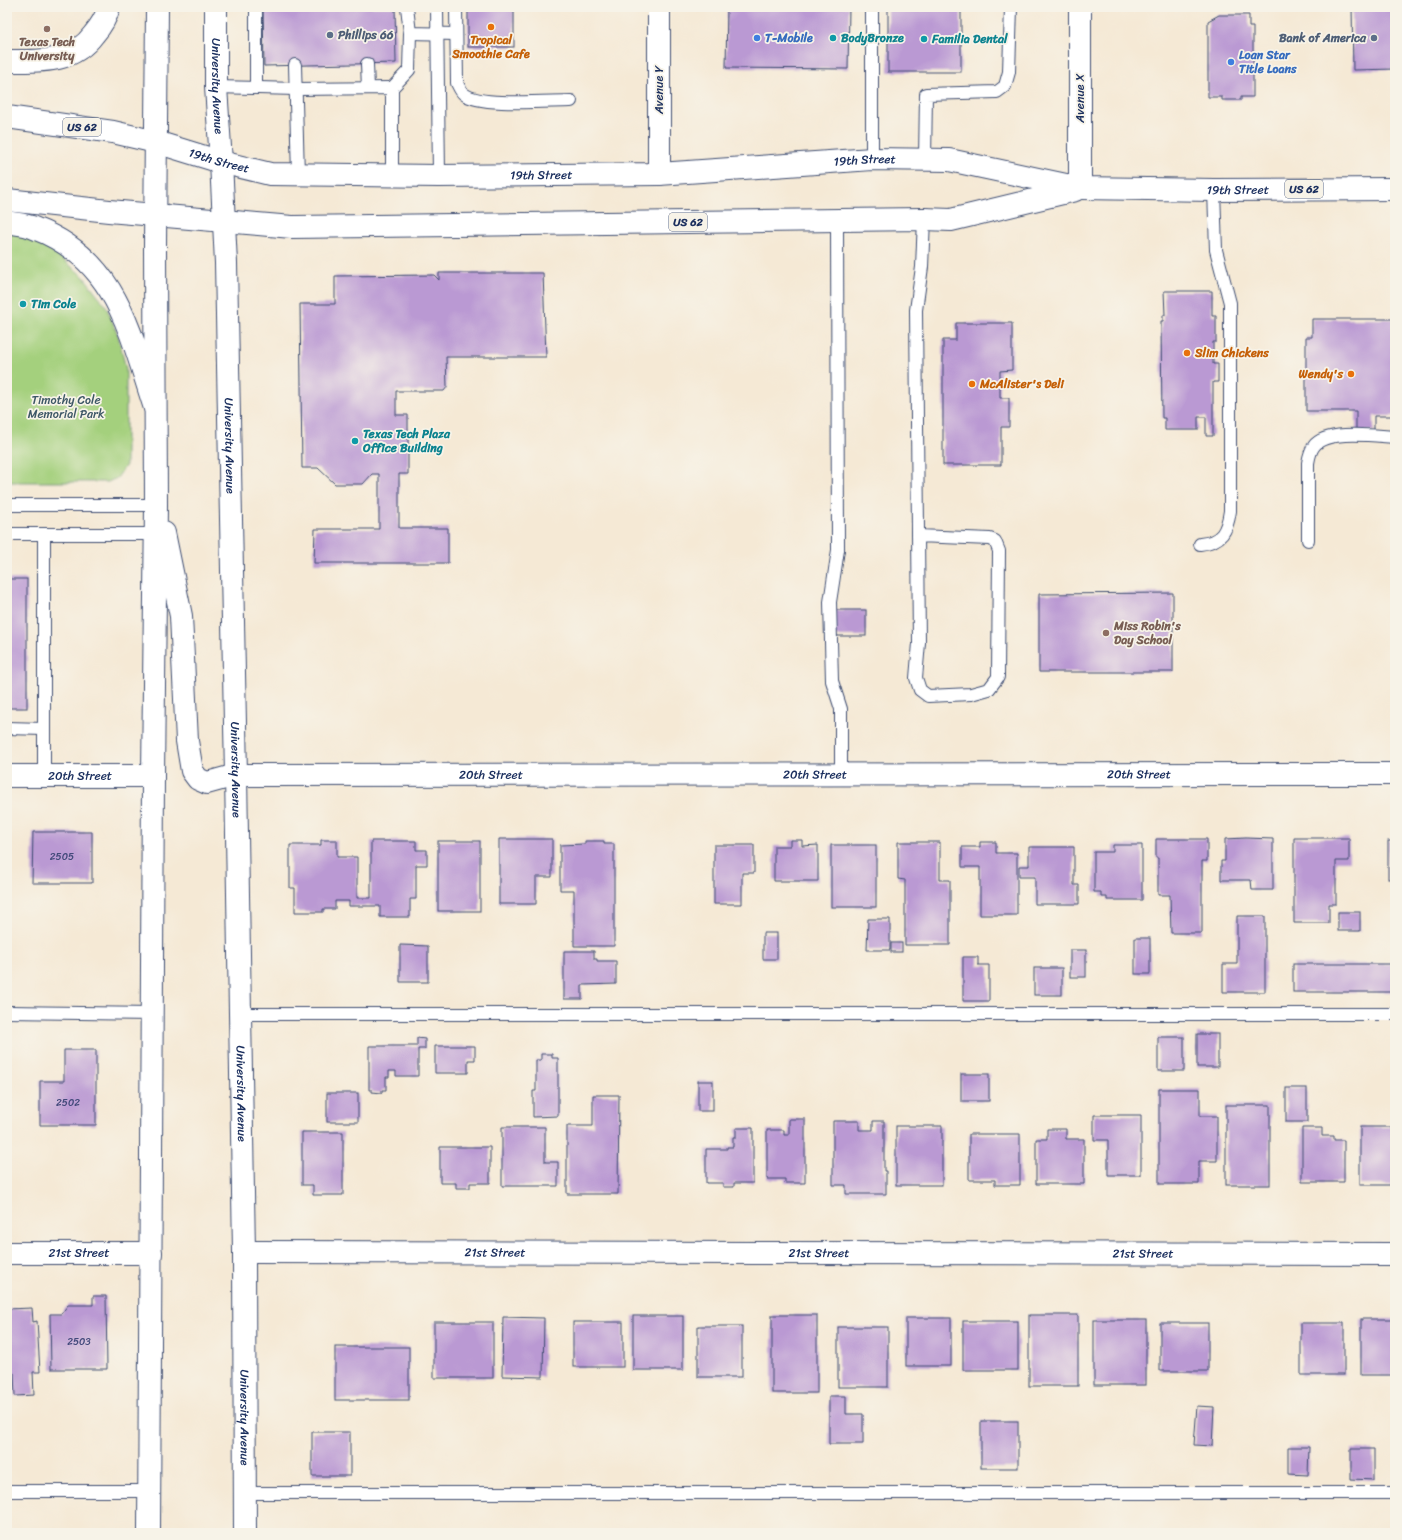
<svg xmlns="http://www.w3.org/2000/svg" width="1402" height="1540" font-family="Sriracha,sans-serif">
  <style>
    .green { fill: #a4d07d; stroke: #60806e }
    .building { fill: #ba99d3 }
    .lines { fill: none; stroke-linecap: round; stroke-linejoin: round }
    .service-casing { stroke: #3c4b70; stroke-width: 14 }
    .minor-casing { stroke: #3c4b70; stroke-width: 24 }
    .tertiary-casing { stroke: #3c4b70; stroke-width: 24 }
    .secondary-casing { stroke: #3c4b70; stroke-width: 24 }
    .primary-casing { stroke: #3c4b70; stroke-width: 24 }
    .service { stroke: #fff; stroke-width: 12 }
    .minor { stroke: #fff; stroke-width: 22 }
    .tertiary { stroke: #fff; stroke-width: 22 }
    .secondary { stroke: #fff; stroke-width: 22 }
    .primary { stroke: #fff; stroke-width: 22 }
    .food-dot { fill: #e8710a; stroke: #f7f3e8; stroke-width: 1.5 }
    .education-dot { fill: #8d6e63; stroke: #f7f3e8; stroke-width: 1.5 }
    .service-dot { fill: #5c6f8a; stroke: #f7f3e8; stroke-width: 1.5 }
    .shop-dot { fill: #3f7fe0; stroke: #f7f3e8; stroke-width: 1.5 }
    .culture-dot { fill: #0f9aa8; stroke: #f7f3e8; stroke-width: 1.5 }
    .labels { text-anchor: middle; dominant-baseline: central; stroke-width: 3.5; stroke-linejoin: round; paint-order: stroke }
    .number-label { font-size: 10px; fill: #434a7b }
    .shield { fill: #f7f3e8; stroke: #5d6a87; stroke-width: 1 }
    .shield-label { font-size: 11px; font-weight: bold; fill: #1b2f5e }
    .service-label { font-size: 12px; font-weight: bold; fill: #4e5e75; stroke: #f7f3e8; text-anchor: start }
    .shop-label { font-size: 12px; font-weight: bold; fill: #366cbe; stroke: #f7f3e8; text-anchor: start }
    .culture-label { font-size: 12px; font-weight: bold; fill: #0d838f; stroke: #f7f3e8; text-anchor: start }
    .food-label { font-size: 12px; font-weight: bold; fill: #c56008; stroke: #f7f3e8; text-anchor: start }
    .education-label { font-size: 12px; font-weight: bold; fill: #785e54; stroke: #f7f3e8 }
    .street-label { font-size: 12px; fill: #1b2f5e; stroke: #f7f3e8 }
    .park-label { font-size: 12px; fill: #3d5766; stroke: #f7f3e8 }
  </style>
  <rect width="100%" height="100%" fill="#f7f3e8"/>
  <filter id="ink" filterUnits="userSpaceOnUse"><feTurbulence type="fractalNoise" baseFrequency=".025" numOctaves="2"/><feDisplacementMap in="SourceGraphic" scale="8" xChannelSelector="R" yChannelSelector="G"/><feConvolveMatrix kernelMatrix="1 2 1 2 8 2 1 2 1" color-interpolation-filters="sRGB"/></filter>
  <filter id="wash" filterUnits="userSpaceOnUse"><feTurbulence type="fractalNoise" baseFrequency=".012" numOctaves="4" result="noise"/><feDisplacementMap in="SourceGraphic" scale="16" xChannelSelector="R" yChannelSelector="G"/><feGaussianBlur stdDeviation="0.9" result="paint"/><feColorMatrix in="noise" values="0 0 0 0 0 0 0 0 0 0 0 0 0 0 0 0 0 1.4 0 .05"/><feComposite in="paint" operator="in"/></filter>
  <g filter="url(#wash)">
    <rect width="100%" height="100%" fill="#f5e9d5"/>
    <!-- green -->
    <polygon class="green" points="7,231 25,235 55,253 84,277 106,306 118,335 126,369 126,465 117,478 108,482 7,482"/>
    <g id="blocks">
      <!-- building -->
      <g class="building">
        <polygon points="263,7 395,7 396,63 264,66"/>
        <rect x="468" y="7" width="46" height="40"/>
        <polygon points="727,7 849,7 848,69 726,68"/>
        <rect x="888" y="7" width="73" height="65"/>
        <polygon points="1352,7 1395,7 1395,69 1353,70"/>
        <polygon points="1219,15 1249,15 1249,27 1253,27 1253,97 1241,97 1241,100 1222,100 1222,97 1208,97 1208,21"/>
        <polygon points="439,273 543,273 546,357 446,357 447,387 444,391 396,391 396,415 408,415 408,474 399,474 399,528 448,528 448,563 314,563 315,529 379,529 379,474 372,474 363,484 335,484 318,468 302,468 300,304 335,304 335,276 434,275 439,280"/>
        <polygon points="1164,291 1212,291 1212,316 1216,316 1216,342 1213,342 1213,364 1218,364 1218,382 1213,382 1213,436 1206,436 1206,417 1198,417 1198,430 1165,430 1165,418 1162,418 1161,321 1163,321 1163,315 1165,315"/>
        <polygon points="1312,319 1395,319 1395,416 1374,416 1374,431 1356,431 1356,411 1306,411 1306,337 1312,337"/>
        <polygon points="956,323 1012,323 1012,370 1000,371 1000,398 1009,398 1009,427 1001,427 1001,465 943,465 943,340 956,340"/>
        <rect x="7" y="579" width="20" height="129"/>
        <polygon points="1173,593 1173,672 1039,672 1039,594"/>
        <rect x="835" y="610" width="31" height="26"/>
        <polygon points="33,832 92,832 92,883 32,883"/>
        <polygon points="1246,838 1273,839 1273,890 1252,890 1251,880 1221,880 1221,861 1225,861 1225,839"/>
        <polygon points="1294,838 1349,838 1349,861 1336,861 1336,904 1329,904 1329,923 1294,923"/>
        <polygon points="499,839 552,839 552,877 536,877 536,904 499,904"/>
        <polygon points="1156,839 1207,839 1207,861 1202,861 1202,933 1171,933 1170,895 1158,895 1158,858 1156,858"/>
        <polygon points="321,840 337,840 337,857 357,857 357,898 371,898 371,841 416,841 416,850 427,850 427,865 416,865 416,899 410,899 410,917 380,917 380,906 349,906 349,901 335,901 335,909 323,909 323,912 295,912 295,888 290,888 290,845 321,845"/>
        <polygon points="790,840 802,840 802,846 818,845 818,881 774,881 774,846 790,846"/>
        <rect x="438" y="841" width="42" height="70"/>
        <polygon points="585,841 604,841 604,844 614,844 614,946 574,946 574,890 560,890 560,845 585,844"/>
        <rect x="1388" y="841" width="7" height="38"/>
        <polygon points="898,842 940,842 940,880 950,880 950,945 905,945 905,880 898,879"/>
        <polygon points="980,842 996,842 996,853 1017,853 1017,915 980,915 980,867 962,867 962,847 980,847"/>
        <polygon points="714,845 754,845 754,873 742,873 742,904 714,904"/>
        <rect x="831" y="845" width="45" height="62"/>
        <polygon points="1113,845 1142,845 1142,900 1107,900 1107,897 1101,897 1101,892 1094,892 1094,852 1113,852"/>
        <polygon points="1029,847 1074,847 1074,885 1079,885 1079,904 1035,904 1035,877 1019,877 1019,866 1029,866"/>
        <rect x="1338" y="912" width="22" height="19"/>
        <polygon points="1237,916 1265,916 1265,992 1223,992 1223,964 1237,964"/>
        <polygon points="868,919 890,919 890,950 867,950"/>
        <rect x="763" y="933" width="14" height="26"/>
        <rect x="1135" y="938" width="15" height="36"/>
        <rect x="891" y="943" width="11" height="9"/>
        <polygon points="400,945 428,946 428,982 400,982"/>
        <rect x="1070" y="950" width="16" height="27"/>
        <polygon points="564,951 594,951 594,959 597,959 597,961 616,961 616,984 582,985 582,999 564,999"/>
        <polygon points="963,957 978,957 978,965 989,965 989,1001 963,1001"/>
        <rect x="1293" y="964" width="102" height="28"/>
        <rect x="1034" y="968" width="28" height="27"/>
        <rect x="7" y="1027" width="2" height="32"/>
        <rect x="1197" y="1034" width="21" height="33"/>
        <rect x="1158" y="1037" width="26" height="34"/>
        <polygon points="417,1038 425,1039 425,1049 418,1049 418,1076 396,1076 396,1071 389,1071 389,1077 386,1077 386,1090 382,1090 382,1093 372,1092 372,1090 369,1090 369,1046 417,1046"/>
        <polygon points="435,1046 475,1046 475,1060 468,1060 468,1073 435,1073"/>
        <polygon points="64,1050 96,1050 96,1125 40,1125 40,1081 64,1081"/>
        <polygon points="541,1054 552,1054 552,1058 558,1058 558,1116 533,1117 533,1091 536,1091 536,1060 541,1060"/>
        <rect x="961" y="1074" width="28" height="27"/>
        <rect x="698" y="1081" width="15" height="30"/>
        <rect x="1286" y="1088" width="21" height="34"/>
        <polygon points="1159,1089 1200,1089 1200,1116 1217,1116 1217,1161 1199,1161 1199,1184 1159,1184"/>
        <rect x="327" y="1093" width="31" height="29"/>
        <polygon points="593,1095 619,1095 618,1194 567,1194 567,1126 593,1126"/>
        <rect x="1226" y="1105" width="44" height="80"/>
        <polygon points="1094,1115 1141,1115 1141,1175 1108,1175 1108,1140 1094,1140"/>
        <polygon points="789,1119 805,1119 805,1183 785,1183 785,1179 767,1179 767,1130 784,1130 784,1135 789,1135"/>
        <polygon points="833,1121 859,1121 859,1130 873,1130 873,1121 884,1121 884,1171 886,1171 886,1194 846,1194 846,1185 833,1185"/>
        <rect x="896" y="1126" width="46" height="59"/>
        <polygon points="502,1127 545,1127 545,1162 558,1162 558,1186 502,1186"/>
        <rect x="1360" y="1127" width="35" height="58"/>
        <polygon points="736,1128 753,1128 753,1183 734,1183 734,1187 723,1187 723,1183 706,1183 706,1149 727,1149 727,1147 733,1147 733,1137 736,1137"/>
        <polygon points="1302,1128 1322,1128 1322,1136 1334,1136 1334,1140 1344,1140 1344,1182 1302,1182"/>
        <polygon points="1047,1129 1066,1129 1066,1139 1084,1139 1084,1184 1036,1184 1036,1139 1047,1139"/>
        <polygon points="302,1132 343,1132 343,1195 313,1195 313,1185 302,1185"/>
        <polygon points="969,1134 1020,1134 1020,1185 995,1185 995,1180 969,1180"/>
        <polygon points="440,1147 490,1147 490,1183 470,1183 470,1188 456,1188 456,1183 440,1183"/>
        <polygon points="93,1296 106,1296 107,1369 51,1369 50,1314 61,1314 68,1305 93,1305"/>
        <polygon points="32,1308 33,1322 37,1321 40,1372 33,1372 34,1395 15,1396 14,1373 7,1374 7,1309"/>
        <rect x="772" y="1315" width="45" height="78"/>
        <rect x="1029" y="1315" width="49" height="71"/>
        <rect x="633" y="1316" width="50" height="54"/>
        <polygon points="503,1317 544,1318 543,1377 502,1376"/>
        <rect x="906" y="1318" width="45" height="48"/>
        <rect x="1361" y="1319" width="34" height="56"/>
        <rect x="1094" y="1320" width="52" height="65"/>
        <rect x="963" y="1321" width="55" height="49"/>
        <rect x="434" y="1322" width="59" height="56"/>
        <rect x="573" y="1322" width="50" height="45"/>
        <rect x="1160" y="1323" width="48" height="48"/>
        <rect x="1301" y="1323" width="43" height="52"/>
        <rect x="698" y="1326" width="44" height="51"/>
        <rect x="838" y="1327" width="50" height="60"/>
        <rect x="335" y="1347" width="74" height="53"/>
        <polygon points="829,1396 846,1396 846,1414 863,1414 863,1444 829,1444"/>
        <polygon points="1197,1406 1214,1407 1212,1446 1194,1445"/>
        <rect x="981" y="1421" width="37" height="47"/>
        <rect x="312" y="1432" width="38" height="44"/>
        <polygon points="1288,1447 1309,1447 1308,1475 1288,1474"/>
        <polygon points="1351,1449 1374,1449 1374,1480 1351,1479"/>
      </g>
    </g>
  </g>
  <g filter="url(#ink)">
    <use href="#blocks" fill-opacity="0" stroke="#3c4b70" stroke-width="1"/>
    <g class="lines">
      <defs>
        <g id="service">
          <polyline points="256,7 256,88"/>
          <polyline points="407,7 410,33 456,34"/>
          <polyline points="437,7 439,176"/>
          <path d="M456,7l1,76c2,4 4,9 7,11 17,13 83,7 107,7"/>
          <polyline points="872,7 872,159"/>
          <polyline points="367,64 368,88"/>
          <polyline points="295,65 298,175"/>
          <polyline points="216,87 296,89 392,88 392,176"/>
          <polyline points="392,88 409,70 410,33"/>
          <polyline points="925,160 926,94 997,92 1005,86 1009,72 1011,7"/>
          <polyline points="837,220 838,550 830,602 832,681 841,709 841,774"/>
          <polyline points="7,505 156,505"/>
          <polyline points="7,534 155,534"/>
          <polyline points="44,534 44,776"/>
          <polyline points="918,536 990,539 995,541 999,551 998,677 989,689 971,694 928,696 920,690 916,678 919,643 916,310 922,267 924,219"/>
          <path d="M1308,540v-77c1,-6 2,-12 6,-17 12,-17 62,-10 81,-9"/>
          <path d="M1200,544c22,-2 27,-13 30,-33v-208l-14,-53 -2,-60"/>
          <polyline points="7,728 44,729"/>
          <polyline points="7,1012 153,1014"/>
          <polyline points="240,1014 1395,1014"/>
          <polyline points="7,1491 150,1491"/>
          <polyline points="245,1493 1395,1493"/>
        </g>
        <g id="minor">
          <polyline points="659,174 659,7"/>
          <path id="s1" d="M236,775l1159,-1"/>
          <path id="s2" d="M7,776h146"/>
          <path id="s3" d="M244,1252l1151,2"/>
          <path id="s4" d="M7,1253h144"/>
        </g>
        <polyline id="tertiary" points="1080,188 1080,7"/>
        <g id="secondary">
          <path id="s5" d="M216,7v80l5,75 5,101 10,512 8,477 1,281"/>
          <polyline points="164,533 181,616 187,741 192,771 198,779 207,783 236,775"/>
          <polyline points="149,1533 153,776 156,505 155,246 157,7"/>
        </g>
        <g id="primary">
          <path d="M7,61c34,0 65,3 87,-27 7,-8 12,-16 15,-27"/>
          <path id="s6" d="M7,117l106,15 43,10 65,20 49,12 169,2 220,-2 213,-15 77,1 131,28 134,2 181,-1"/>
          <polyline points="7,200 109,211 292,227 924,219 951,220 1075,190"/>
          <path d="M7,222c9,2 19,2 27,6 83,31 96,105 121,180"/>
        </g>
      </defs>
      <!-- service casing -->
      <use href="#service" class="service-casing"/>
      <!-- minor casing -->
      <use href="#minor" class="minor-casing"/>
      <!-- tertiary casing -->
      <use href="#tertiary" class="tertiary-casing"/>
      <!-- secondary casing -->
      <use href="#secondary" class="secondary-casing"/>
      <!-- primary casing -->
      <use href="#primary" class="primary-casing"/>
      <!-- service -->
      <use href="#service" class="service"/>
      <!-- minor -->
      <use href="#minor" class="minor"/>
      <!-- tertiary -->
      <use href="#tertiary" class="tertiary"/>
      <!-- secondary -->
      <use href="#secondary" class="secondary"/>
      <!-- primary -->
      <use href="#primary" class="primary"/>
    </g>
  </g>
  <!-- markers -->
  <g class="food-dot">
    <circle cx="491" cy="27" r="4"/>
    <circle cx="1187" cy="353" r="4"/>
    <circle cx="1351" cy="374" r="4"/>
    <circle cx="972" cy="384" r="4"/>
  </g>
  <g class="education-dot">
    <circle cx="47" cy="29" r="4"/>
    <circle cx="1106" cy="633" r="4"/>
  </g>
  <g class="service-dot">
    <circle cx="330" cy="35" r="4"/>
    <circle cx="1374" cy="38" r="4"/>
  </g>
  <g class="shop-dot">
    <circle cx="757" cy="38" r="4"/>
    <circle cx="1231" cy="62" r="4"/>
  </g>
  <g class="culture-dot">
    <circle cx="833" cy="38" r="4"/>
    <circle cx="924" cy="39" r="4"/>
    <circle cx="23" cy="304" r="4"/>
    <circle cx="355" cy="441" r="4"/>
  </g>
  <g class="labels">
    <!-- number labels -->
    <g class="number-label">
      <text x="62" y="857">2505</text>
      <text x="68" y="1103">2502</text>
      <text x="79" y="1342">2503</text>
    </g>
    <!-- shield labels -->
    <g class="shield">
      <rect x="63" y="118" width="38" height="18" rx="3"/>
      <rect x="1285" y="180" width="38" height="18" rx="3"/>
      <rect x="669" y="213" width="38" height="18" rx="3"/>
    </g>
    <g class="shield-label">
      <text x="82" y="127">US 62</text>
      <text x="1304" y="189">US 62</text>
      <text x="688" y="222">US 62</text>
    </g>
    <!-- service labels -->
    <g class="service-label">
      <text x="338" y="35">Phillips 66</text>
      <text x="1366" y="38" text-anchor="end">Bank of America</text>
    </g>
    <!-- shop labels -->
    <g class="shop-label">
      <text x="765" y="38">T-Mobile</text>
      <text x="1239" y="55">Loan Star<tspan x="1239" dy="14">Title Loans</tspan></text>
    </g>
    <!-- culture labels -->
    <g class="culture-label">
      <text x="841" y="38">BodyBronze</text>
      <text x="932" y="39">Familia Dental</text>
      <text x="31" y="304">Tim Cole</text>
      <text x="363" y="434">Texas Tech Plaza<tspan x="363" dy="14">Office Building</tspan></text>
    </g>
    <!-- food labels -->
    <g class="food-label">
      <text x="491" y="40" text-anchor="middle">Tropical<tspan x="491" dy="14">Smoothie Cafe</tspan></text>
      <text x="1195" y="353">Slim Chickens</text>
      <text x="1343" y="374" text-anchor="end">Wendy's</text>
      <text x="980" y="384">McAlister's Deli</text>
    </g>
    <!-- education labels -->
    <g class="education-label">
      <text x="47" y="42">Texas Tech<tspan x="47" dy="14">University</tspan></text>
      <text x="1114" y="626" text-anchor="start">Miss Robin's<tspan x="1114" dy="14">Day School</tspan></text>
    </g>
    <!-- street labels -->
    <g class="street-label">
      <text stroke="none"><textPath href="#s5" startOffset="79">University Avenue</textPath></text>
      <text transform="translate(659 90) rotate(-90)">Avenue Y</text>
      <text transform="translate(1080 98) rotate(-90)">Avenue X</text>
      <text stroke="none"><textPath href="#s6" startOffset="217">19th Street</textPath></text>
      <text stroke="none"><textPath href="#s6" startOffset="865">19th Street</textPath></text>
      <text stroke="none"><textPath href="#s6" startOffset="541">19th Street</textPath></text>
      <text stroke="none"><textPath href="#s6" startOffset="1241">19th Street</textPath></text>
      <text stroke="none"><textPath href="#s5" startOffset="439">University Avenue</textPath></text>
      <text stroke="none"><textPath href="#s5" startOffset="763">University Avenue</textPath></text>
      <text stroke="none"><textPath href="#s1" startOffset="255">20th Street</textPath></text>
      <text stroke="none"><textPath href="#s1" startOffset="579">20th Street</textPath></text>
      <text stroke="none"><textPath href="#s1" startOffset="903">20th Street</textPath></text>
      <text stroke="none"><textPath href="#s2" startOffset="73">20th Street</textPath></text>
      <text stroke="none"><textPath href="#s5" startOffset="1087">University Avenue</textPath></text>
      <text stroke="none"><textPath href="#s4" startOffset="72">21st Street</textPath></text>
      <text stroke="none"><textPath href="#s3" startOffset="251">21st Street</textPath></text>
      <text stroke="none"><textPath href="#s3" startOffset="575">21st Street</textPath></text>
      <text stroke="none"><textPath href="#s3" startOffset="899">21st Street</textPath></text>
      <text stroke="none"><textPath href="#s5" startOffset="1411">University Avenue</textPath></text>
    </g>
    <!-- park labels -->
    <g class="park-label">
      <text x="66" y="400">Timothy Cole<tspan x="66" dy="14">Memorial Park</tspan></text>
    </g>
  </g>
  <!-- margin -->
  <rect width="1402" height="1540" fill="none" stroke="#f7f3e8" stroke-width="24"/>
</svg>
